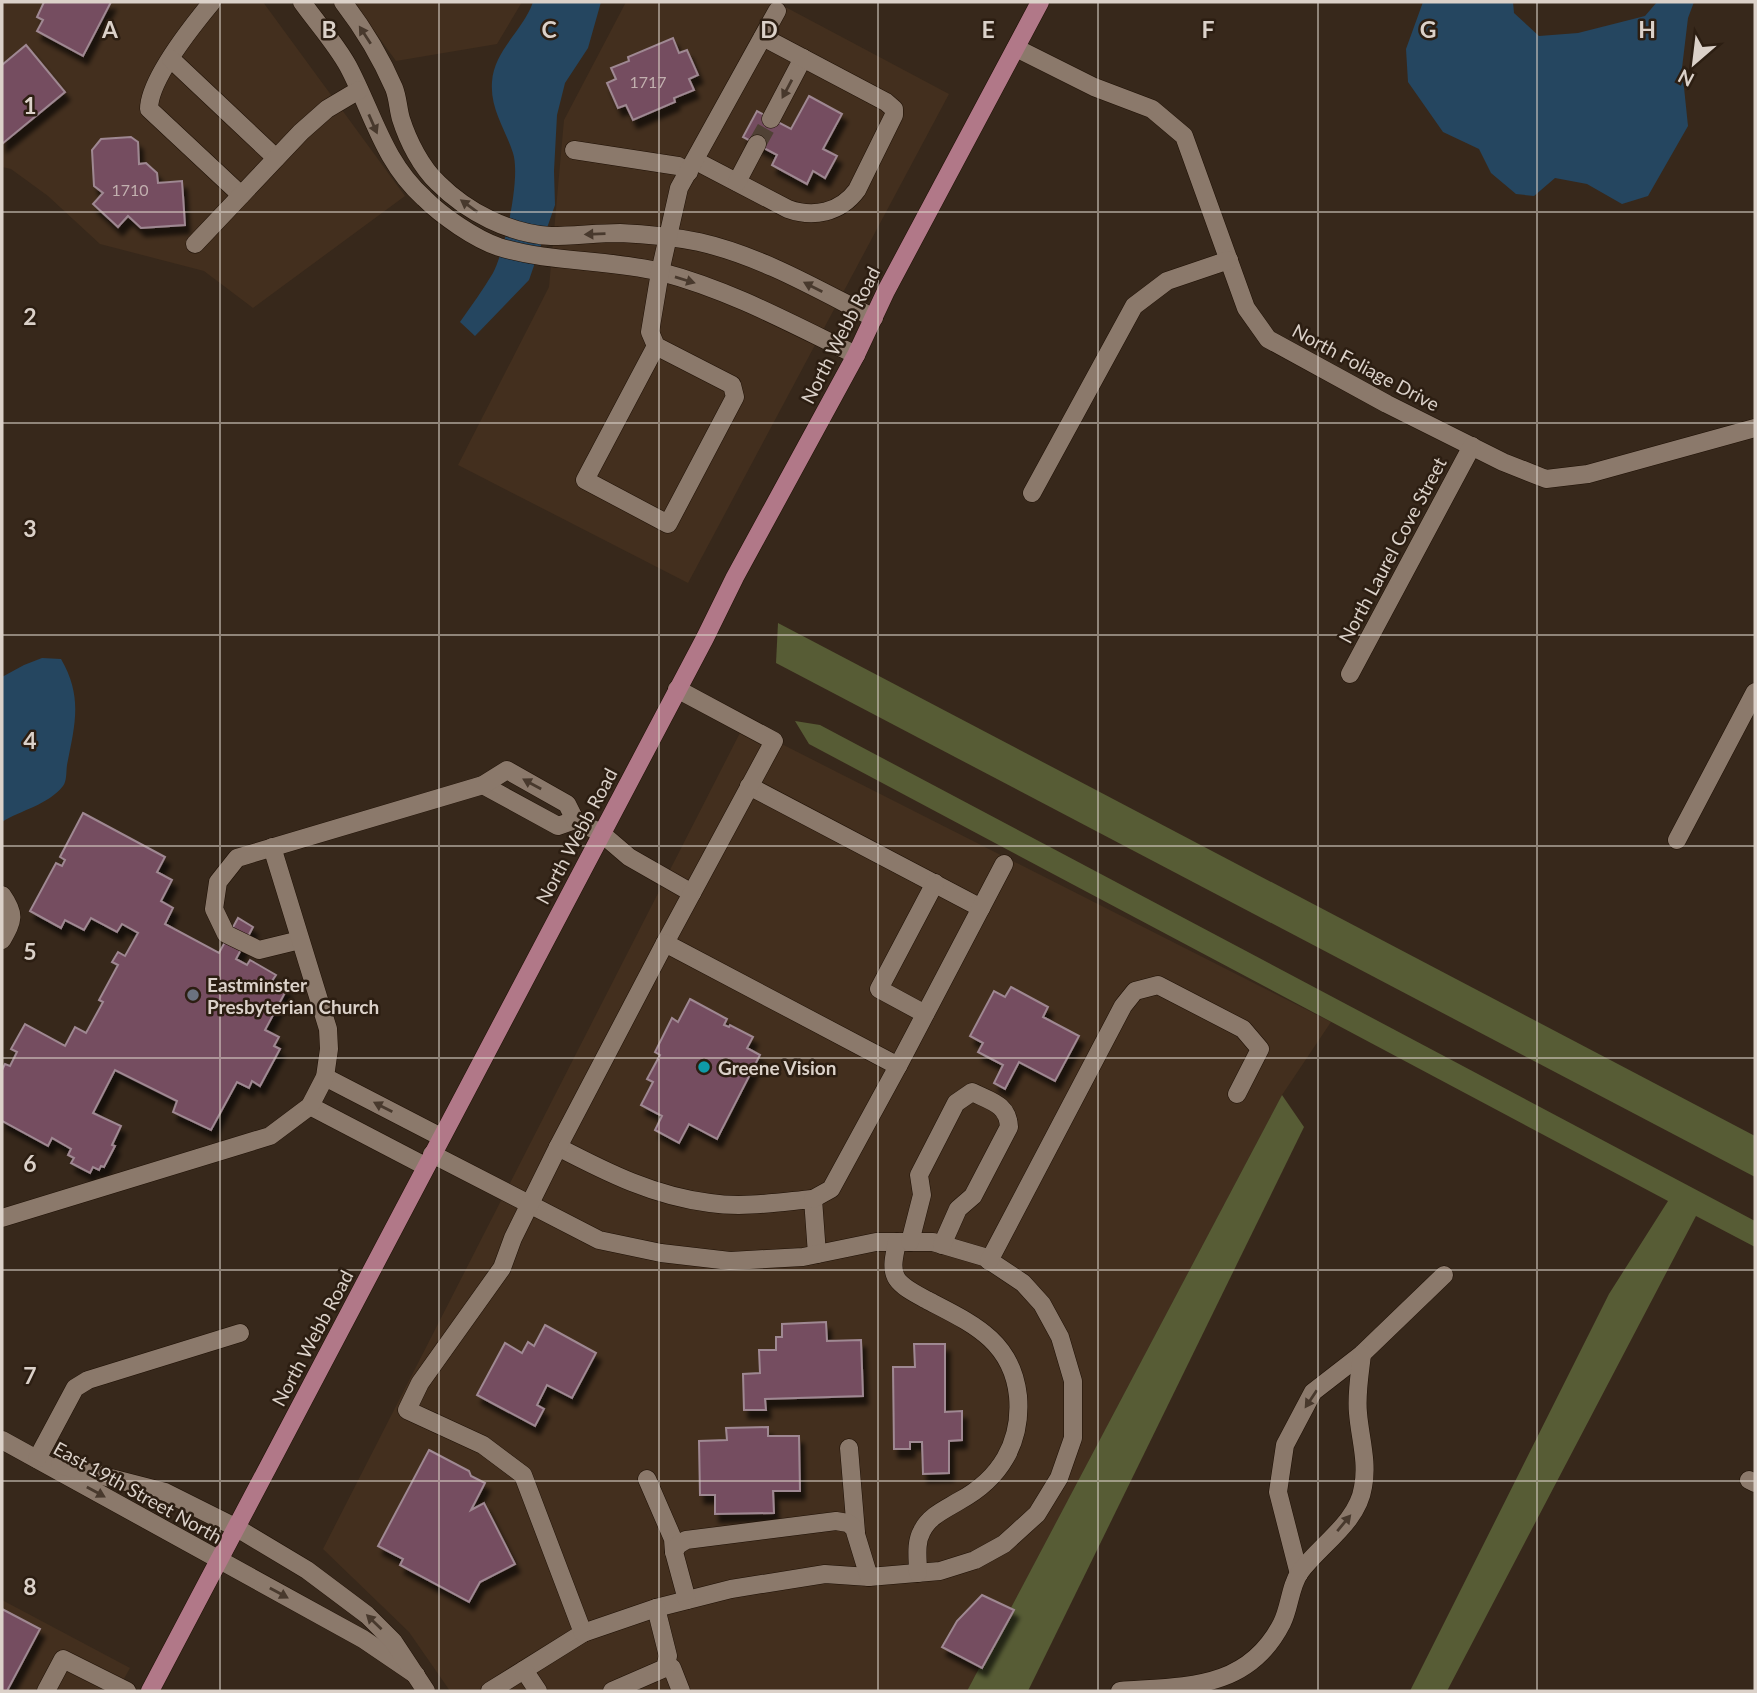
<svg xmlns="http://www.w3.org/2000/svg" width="1757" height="1693" font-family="Lato,sans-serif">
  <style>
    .built { fill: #432f1e }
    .forest { fill: #575c35 }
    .water { fill: #254660 }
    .building { fill: #754e61; stroke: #9f8892; stroke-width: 2; filter: url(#shadow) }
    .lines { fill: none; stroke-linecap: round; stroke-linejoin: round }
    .minor-tunnel { stroke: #504135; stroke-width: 18; stroke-dasharray: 18 9; stroke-linecap: butt }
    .minor-casing { stroke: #1e1005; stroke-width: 19 }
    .major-casing { stroke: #1e1005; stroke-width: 19 }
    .minor { stroke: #8b796b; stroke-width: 18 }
    .major { stroke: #b17888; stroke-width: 18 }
    .oneway { fill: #48392d }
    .grid { fill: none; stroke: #dbd1c9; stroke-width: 2; stroke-opacity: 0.55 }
    .worship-dot { fill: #6b7280; stroke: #2c1e12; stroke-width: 2.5 }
    .culture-dot { fill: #0f9aa8; stroke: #2c1e12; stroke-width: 2.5 }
    .labels { text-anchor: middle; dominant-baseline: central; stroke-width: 5; stroke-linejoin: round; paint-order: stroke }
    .number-label { font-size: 16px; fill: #c2b0af }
    .street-label { font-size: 19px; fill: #dbd1c9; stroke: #2c1e12 }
    .poi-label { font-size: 19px; font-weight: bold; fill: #dbd1c9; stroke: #2c1e12; text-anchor: start }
    .grid-label { font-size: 23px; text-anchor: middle; font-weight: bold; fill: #dbd1c9; stroke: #2c1e12; stroke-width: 5; stroke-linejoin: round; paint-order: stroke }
  </style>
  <defs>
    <filter id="shadow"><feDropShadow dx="4.5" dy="8" stdDeviation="2" flood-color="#0009"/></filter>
  </defs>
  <rect width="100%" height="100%" fill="#37281b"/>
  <!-- built -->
  <g class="built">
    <polygon points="2,2 263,2 405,196 253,308 204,271 100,244 48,196 11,169 2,167"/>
    <polygon points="353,2 522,2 497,44 396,61"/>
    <polygon points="626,2 776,2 949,94 688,583 458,465 549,287 564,120"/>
    <polygon points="744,725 1331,1022 1282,1095 967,1691 450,1691 409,1632 323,1549"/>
    <polygon points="2,1600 130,1668 117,1691 2,1691"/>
  </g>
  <!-- forest -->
  <g class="forest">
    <polygon points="778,623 1755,1136 1755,1177 776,663"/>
    <polygon points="795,721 820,725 1755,1221 1755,1247 1696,1216 1447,1691 1410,1691 1609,1294 1668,1201 809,744"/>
    <polygon points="1282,1095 1304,1127 1028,1691 967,1691"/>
  </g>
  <!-- water -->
  <g class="water">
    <path d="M533,2h68l-13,46 -23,35 -8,32 -3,56 1,34 -26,75 -54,56 -15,-14c11,-16 23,-32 33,-49 12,-23 28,-96 20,-120 -8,-25 -23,-44 -21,-71 2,-32 31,-51 41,-80z"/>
    <polygon points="1423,2 1513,2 1514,13 1539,36 1578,33 1645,16 1657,2 1694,2 1688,18 1682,68 1688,126 1648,196 1622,204 1587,184 1555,178 1534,196 1516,194 1491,173 1479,149 1443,132 1408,82 1406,49"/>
    <path d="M42,658l19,1c22,38 14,65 6,106 -1,7 0,16 -4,21 -15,19 -42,24 -61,36v-145l22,-12z"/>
  </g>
  <!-- building -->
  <g class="building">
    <polygon points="44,2 111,2 83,56 37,31 43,20 37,17"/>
    <polygon points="673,38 679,53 687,50 698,75 689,79 694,90 674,98 675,102 633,120 626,105 618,108 607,83 616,79 611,68 629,61 628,57"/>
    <polygon points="26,45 65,92 2,144 2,65"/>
    <polygon points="809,96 842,114 823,149 837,156 825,178 813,171 807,184 772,165 777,155 743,137 757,111 791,129"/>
    <polygon points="131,137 138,142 139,164 146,163 157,173 158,183 182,181 185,225 141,228 128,216 118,227 93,204 103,193 94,186 92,150 101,139"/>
    <polygon points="83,813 165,857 157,872 172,880 161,901 173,908 165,924 219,953 238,918 253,927 236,959 247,965 250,960 276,975 272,981 287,989 265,1030 279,1037 274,1046 280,1049 260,1086 252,1081 249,1088 237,1082 211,1130 173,1112 177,1101 115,1070 93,1113 121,1126 112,1145 115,1146 104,1167 101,1166 99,1170 93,1167 90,1173 71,1163 74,1158 68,1155 71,1149 52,1138 48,1146 2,1121 2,1070 5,1064 10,1066 17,1052 11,1049 25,1024 65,1046 75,1027 86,1033 103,1002 99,1000 118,965 112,962 118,952 125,956 138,933 122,924 117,932 91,918 84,930 65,920 61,928 30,911 56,863 62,866 65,860 60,857"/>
    <polygon points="1011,987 1048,1007 1043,1017 1079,1036 1055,1081 1019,1062 1005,1089 994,1083 1003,1065 978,1052 983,1043 970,1036 994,991 1005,997"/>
    <polygon points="690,999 727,1019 724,1025 729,1027 730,1025 753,1037 747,1048 760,1055 717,1139 689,1124 679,1143 655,1130 662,1116 641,1105 653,1082 647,1079 660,1055 655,1052 672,1018 678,1022"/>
    <polygon points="826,1322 827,1341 861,1340 863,1396 765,1399 766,1410 744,1410 743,1374 760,1373 759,1350 776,1350 776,1337 782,1337 782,1324"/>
    <polygon points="545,1325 596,1353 572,1398 547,1385 537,1405 544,1409 535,1426 477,1395 505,1343 522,1353 528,1342 534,1346"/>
    <polygon points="914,1344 945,1344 945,1412 962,1411 962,1440 949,1441 949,1473 923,1474 922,1442 910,1442 910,1449 894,1449 893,1367 915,1367"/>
    <polygon points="768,1427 768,1436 799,1436 800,1491 773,1491 774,1513 715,1514 715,1495 700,1495 699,1441 727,1440 726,1428"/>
    <polygon points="429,1450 469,1471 471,1476 485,1483 471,1510 484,1503 515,1564 480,1582 469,1602 400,1565 403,1559 378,1546"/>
    <polygon points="982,1595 1014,1610 982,1668 942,1647 957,1621"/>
    <polygon points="2,1609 40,1629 7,1691 2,1691"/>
  </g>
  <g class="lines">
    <!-- minor-tunnel -->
    <polyline class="minor-tunnel" points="757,144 771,119"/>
    <defs>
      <g id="minor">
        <path d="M212,2c-19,23 -63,78 -63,107l92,86"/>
        <path d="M302,2c15,21 34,42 46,64 25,47 35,95 76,132 18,18 51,41 75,49 53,16 109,12 162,25 69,18 131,52 195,83"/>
        <path d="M343,2c20,26 38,56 51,86 4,10 4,21 7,31 7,22 20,48 37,64 29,29 72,51 113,53 23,0 46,-3 69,-3 25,1 54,4 79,9 62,14 118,47 175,76"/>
        <polyline points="1016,48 1094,87 1152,109 1184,136 1246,308 1268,339 1387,404 1503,462 1546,479 1588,474 1755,428"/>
        <polyline points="171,59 276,158"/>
        <polyline points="771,119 803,58"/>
        <polyline points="574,150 678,166 689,172"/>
        <path d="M696,161l92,48c25,9 52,4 69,-19l37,-75v-6l-8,-7 -123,-65"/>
        <polyline points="737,182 757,144"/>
        <polyline points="195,244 301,132 327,109 359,90"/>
        <polyline points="656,346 732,385 735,397 668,524 585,480 656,346 650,332 660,272 679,188 777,11"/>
        <polyline points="1032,493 1134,306 1167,281 1229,260"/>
        <polyline points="1350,674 1472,446"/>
        <polyline points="483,785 558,826 575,820"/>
        <polyline points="749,786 981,908"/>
        <polyline points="1677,840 1755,692"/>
        <path d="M2,895c14,20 11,25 0,45"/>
        <polyline points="300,940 259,950 226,934 214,909 218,882 237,858 483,785 507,770 567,804 575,820 601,833 629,857 692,893"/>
        <polyline points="665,943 774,741 677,689"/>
        <polyline points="925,1014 879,989 935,883"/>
        <polyline points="898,1066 1004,864"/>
        <polyline points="325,1077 441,1137"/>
        <polyline points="310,1106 425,1166"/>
        <path d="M558,1147c50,26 96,49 152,56 34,5 70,-1 103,-4l4,55"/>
        <polyline points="432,1154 599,1240 661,1253 730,1261 803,1257 876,1242 933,1242 984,1257 1023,1283 1042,1304 1060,1337 1073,1381 1073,1438 1059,1478 1037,1514 1004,1544 975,1560 940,1571 869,1577 825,1574 731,1589 656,1608 583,1633 490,1691"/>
        <polyline points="2,1218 270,1136 310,1106 325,1077 329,1049 328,1029 272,847"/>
        <path d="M897,1242c-2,12 -7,26 0,37 6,9 21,16 30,21 44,23 85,40 91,96 4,47 -18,83 -59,105 -13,8 -30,15 -37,30 -7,12 -4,28 -4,42"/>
        <path d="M910,1242l12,-47 -3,-20 37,-72 16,-11c18,9 36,12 37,35l-36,69 -15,13 -16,36"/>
        <polyline points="989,1261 1123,1006 1135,991 1158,985 1243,1029 1260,1049 1237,1094"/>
        <polyline points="2,1440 363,1639 416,1675"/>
        <polyline points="849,1448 856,1532"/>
        <polyline points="37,1459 75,1388 88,1380 240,1333"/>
        <polyline points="60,1465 165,1492 237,1528 307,1570 367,1615 393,1641 426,1691"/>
        <polyline points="647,1479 673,1539 674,1552"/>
        <polyline points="1749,1480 1755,1483"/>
        <polyline points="1299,1574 1278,1492 1285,1445 1313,1392 1362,1354 1444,1275"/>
        <polyline points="687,1600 674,1552 678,1545 686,1540 836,1521 848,1523 854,1528 869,1577"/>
        <polyline points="583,1633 523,1475 483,1445 407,1410 420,1383 502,1268 513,1238 558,1147 665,943 898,1066 831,1189 813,1199"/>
        <polyline points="665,1668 672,1668 681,1691"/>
        <polyline points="524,1670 538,1691"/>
        <polyline points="46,1691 63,1659 127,1691"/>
        <polyline points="612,1691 665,1668 668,1656 656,1608"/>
        <path d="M1120,1691c66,-5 128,-1 162,-68 8,-16 8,-37 18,-51 20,-27 58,-50 63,-85 5,-25 -3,-49 -5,-74 -2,-19 2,-40 4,-59"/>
      </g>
      <polyline id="major" points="150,1691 705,638 735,577 856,355 886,291 1040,2"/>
    </defs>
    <!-- minor casing -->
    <use href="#minor" class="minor-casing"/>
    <!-- major casing -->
    <use href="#major" class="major-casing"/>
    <!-- minor -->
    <use href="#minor" class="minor"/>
    <!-- major -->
    <use href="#major" class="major"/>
  </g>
  <!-- one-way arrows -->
  <defs><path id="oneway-solid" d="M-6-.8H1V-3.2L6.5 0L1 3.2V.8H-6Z" transform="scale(1.75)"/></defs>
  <g class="oneway">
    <use href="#oneway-solid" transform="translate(365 35) rotate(-123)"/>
    <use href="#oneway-solid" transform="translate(787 89) rotate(118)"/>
    <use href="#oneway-solid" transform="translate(373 124) rotate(66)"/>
    <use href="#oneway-solid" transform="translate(469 206) rotate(-144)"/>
    <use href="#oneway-solid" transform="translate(595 234) rotate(178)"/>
    <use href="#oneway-solid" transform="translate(685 280) rotate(17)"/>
    <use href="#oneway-solid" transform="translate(813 287) rotate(-153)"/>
    <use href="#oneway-solid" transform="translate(532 784) rotate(-151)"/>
    <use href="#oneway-solid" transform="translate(383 1107) rotate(-153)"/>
    <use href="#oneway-solid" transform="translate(1311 1399) rotate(124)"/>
    <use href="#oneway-solid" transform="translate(96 1492) rotate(29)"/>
    <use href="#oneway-solid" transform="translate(1344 1523) rotate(-50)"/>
    <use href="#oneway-solid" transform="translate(279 1593) rotate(29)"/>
    <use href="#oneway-solid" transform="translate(374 1622) rotate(-136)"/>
  </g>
  <!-- grid -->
  <path class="grid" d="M220,2v1689M439,2v1689M659,2v1689M878,2v1689M1098,2v1689M1318,2v1689M1537,2v1689M2,212h1753M2,423h1753M2,635h1753M2,846h1753M2,1058h1753M2,1270h1753M2,1481h1753"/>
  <!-- markers -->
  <circle class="worship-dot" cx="193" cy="995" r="7"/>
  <circle class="culture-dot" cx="704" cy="1067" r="7"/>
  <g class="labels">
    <!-- number labels -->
    <g class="number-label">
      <text x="648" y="81">1717</text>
      <text x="130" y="189">1710</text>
    </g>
    <!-- street labels -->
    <g class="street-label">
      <text transform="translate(840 335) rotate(-63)">North Webb Road</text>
      <text transform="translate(1366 367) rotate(28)">North Foliage Drive</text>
      <text transform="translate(1392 550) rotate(-62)">North Laurel Cove Street</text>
      <text transform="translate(576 836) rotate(-62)">North Webb Road</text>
      <text transform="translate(312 1338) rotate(-62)">North Webb Road</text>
      <text transform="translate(138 1492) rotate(29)">East 19th Street North</text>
    </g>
    <!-- poi labels -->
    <g class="poi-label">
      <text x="207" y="984">Eastminster<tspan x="207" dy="22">Presbyterian Church</tspan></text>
      <text x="718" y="1067">Greene Vision</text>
    </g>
  </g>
  <g class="grid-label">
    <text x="110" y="38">A</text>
    <text x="329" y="38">B</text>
    <text x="549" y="38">C</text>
    <text x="769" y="38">D</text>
    <text x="988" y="38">E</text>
    <text x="1208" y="38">F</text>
    <text x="1428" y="38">G</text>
    <text x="1647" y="38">H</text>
    <text x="30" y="114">1</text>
    <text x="30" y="325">2</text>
    <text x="30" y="537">3</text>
    <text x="30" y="749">4</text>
    <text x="30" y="960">5</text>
    <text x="30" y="1172">6</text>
    <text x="30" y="1384">7</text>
    <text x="30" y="1595">8</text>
  </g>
  <!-- border -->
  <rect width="1757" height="1693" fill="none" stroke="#dbd1c9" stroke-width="7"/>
  <!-- north arrow -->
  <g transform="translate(1694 63) rotate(208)" stroke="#2c1e12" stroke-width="5" paint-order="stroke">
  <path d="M0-5L12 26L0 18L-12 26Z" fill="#dbd1c9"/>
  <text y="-10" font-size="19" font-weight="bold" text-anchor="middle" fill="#dbd1c9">N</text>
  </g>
</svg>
